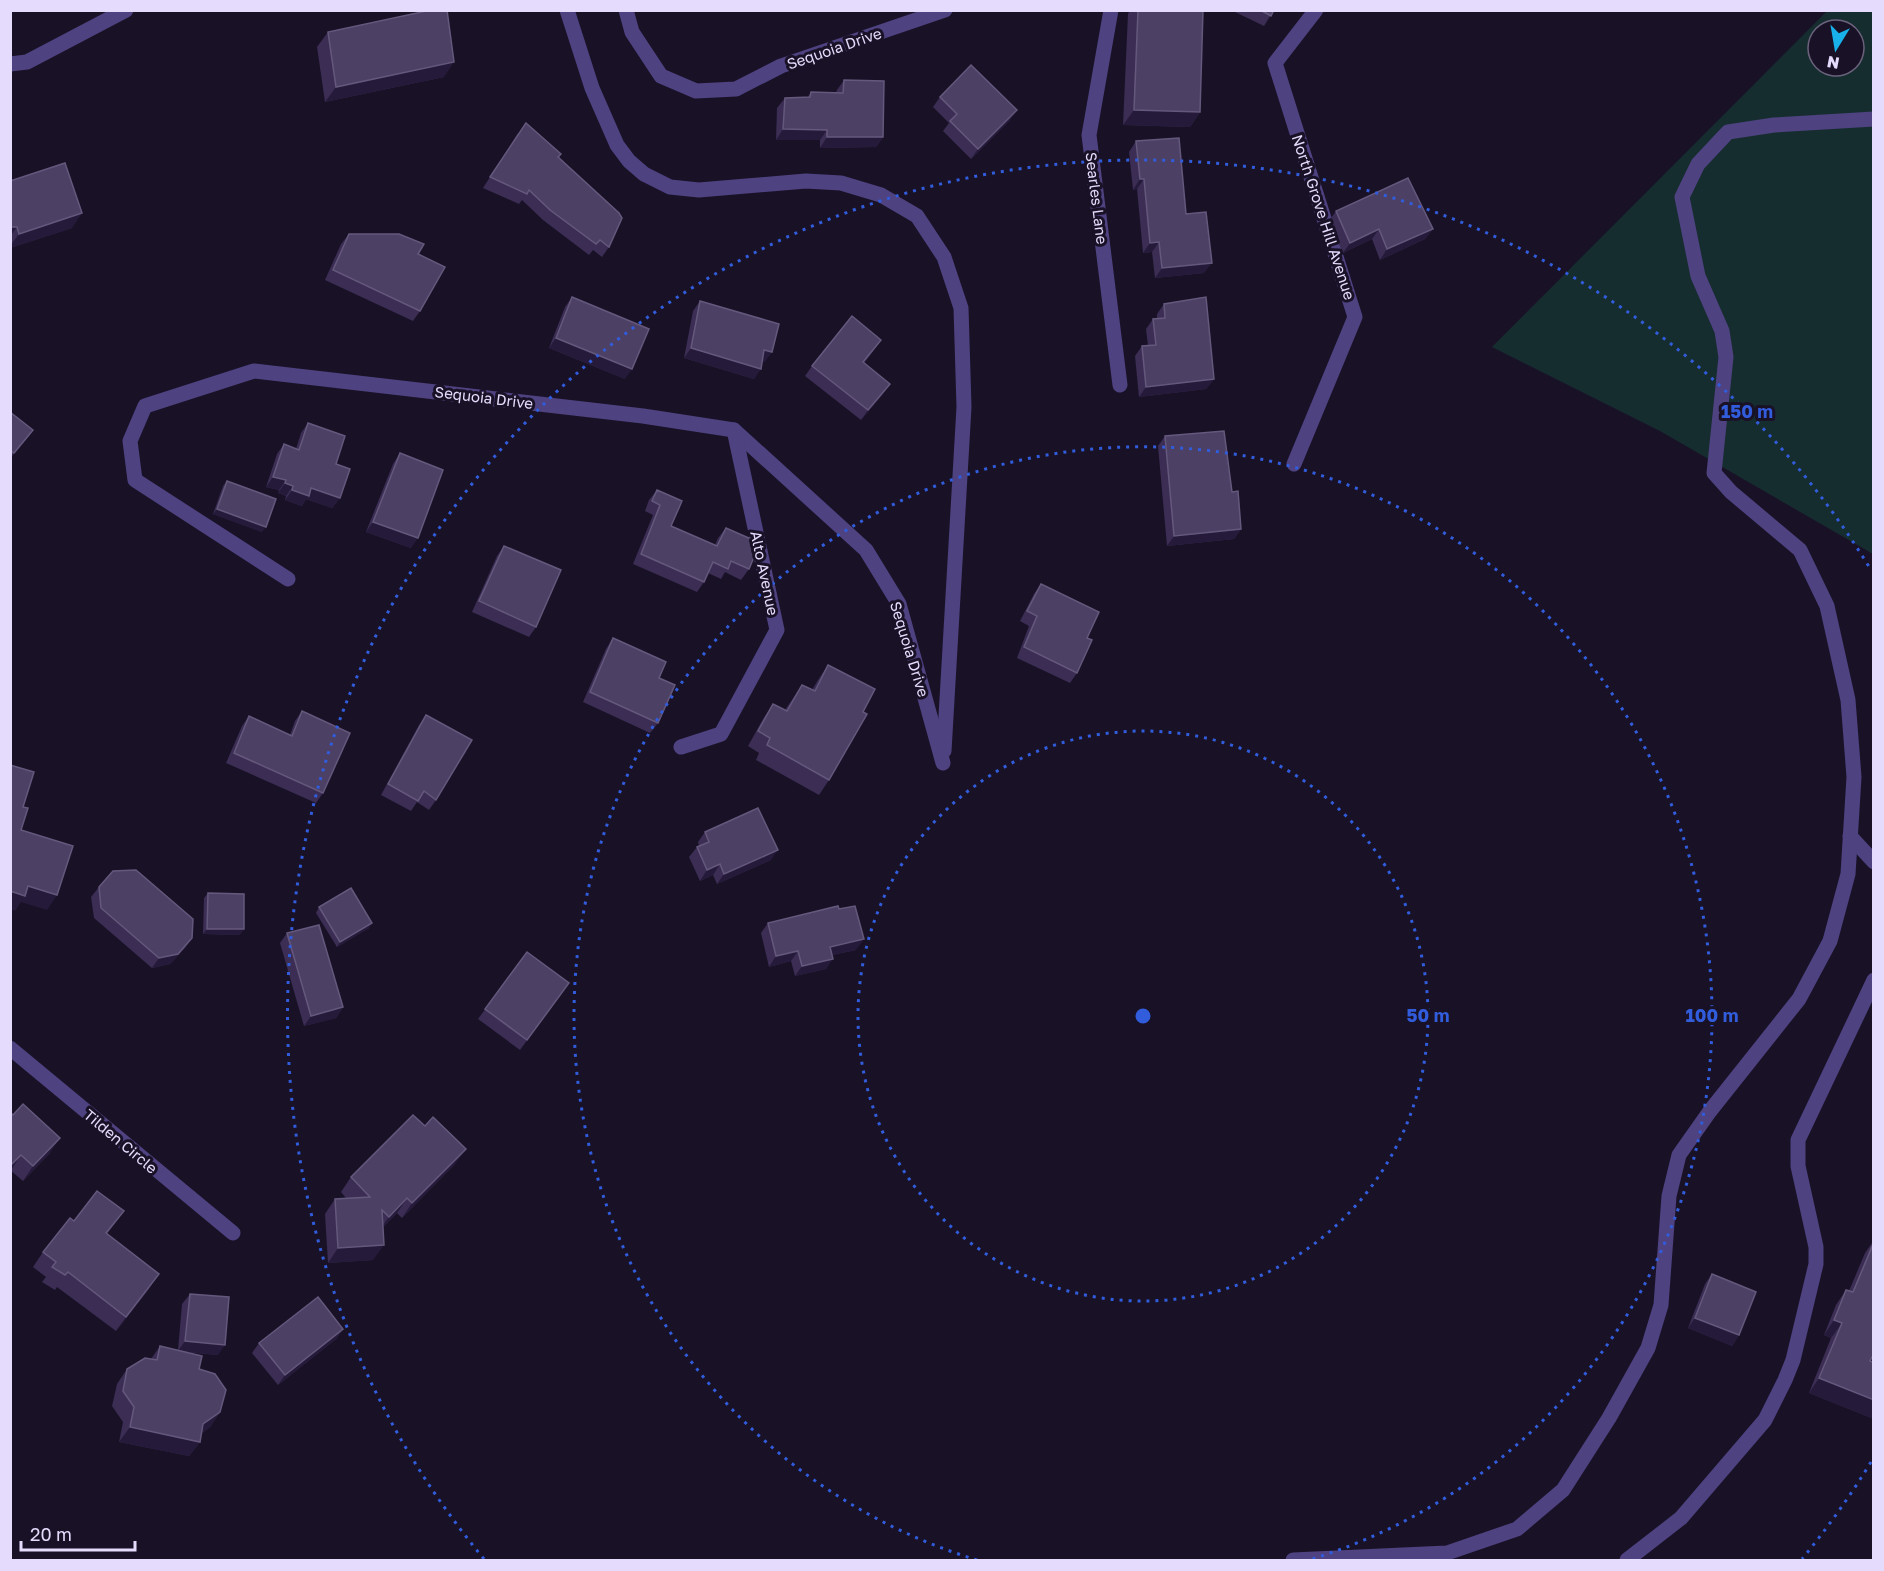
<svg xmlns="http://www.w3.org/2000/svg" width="1884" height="1571" font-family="'Golos Text',sans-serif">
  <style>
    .green { fill: #162d30; fill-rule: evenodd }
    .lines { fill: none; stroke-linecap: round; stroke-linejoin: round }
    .minor { stroke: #4f4281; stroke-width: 15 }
    .wall { fill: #3b2d53 }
    .shaded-wall { fill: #261a3a }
    .building { fill: #4d4065; stroke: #65587d; stroke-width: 1.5 }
    .ring { fill: none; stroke: #315cdc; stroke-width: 3; stroke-dasharray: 3 6 }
    .labels { text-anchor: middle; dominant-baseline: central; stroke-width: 6; stroke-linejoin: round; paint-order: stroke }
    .street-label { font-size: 15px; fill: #e5dbfc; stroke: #191227 }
    .centre { fill: #315cdc; stroke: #191227; stroke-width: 3 }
    .ring-label { font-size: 18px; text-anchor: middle; font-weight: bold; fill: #315cdc; stroke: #191227; stroke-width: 6; stroke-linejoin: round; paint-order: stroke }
  </style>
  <rect width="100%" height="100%" fill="#191227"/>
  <!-- green -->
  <path class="green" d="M1827,11h46v543l-213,-123 -168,-84zM1818,30h36v36h-36z"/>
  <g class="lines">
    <!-- minor -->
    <g class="minor">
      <polyline points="567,10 592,88 617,145 629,161 644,174 670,187 699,190 806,181 841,183 881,195 917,216 944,257 961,308 964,407 944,751"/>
      <polyline points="626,10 632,32 661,76 696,91 736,89 781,66 945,10"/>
      <polyline points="1111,10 1089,135 1120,385"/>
      <polyline points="10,64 27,62 126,10"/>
      <polyline points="1294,464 1355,317 1275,63 1316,10"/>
      <polyline points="288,579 135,480 130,441 145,406 254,371 643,416 734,430 866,550 899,604 943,763"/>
      <polyline points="681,747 721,734 777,630 734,430"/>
      <polyline points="1850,836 1874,862"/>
      <polyline points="10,1048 233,1233"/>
      <polyline points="1293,1560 1447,1553 1517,1529 1563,1490 1609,1418 1648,1348 1661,1305 1669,1196 1679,1155 1710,1111 1799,999 1830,941 1848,874 1854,777 1848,700 1827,606 1800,550 1731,492 1714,473 1726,357 1722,331 1698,276 1682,197 1698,164 1728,132 1774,125 1874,119"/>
      <polyline points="1627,1560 1681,1518 1765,1420 1785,1380 1793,1360 1816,1264 1816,1247 1798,1166 1798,1140 1874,980"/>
    </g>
  </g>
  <!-- wall -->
  <g class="wall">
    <polygon points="1130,10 1203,10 1200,112 1190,127 1123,125 1128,14"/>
    <polygon points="1231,10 1274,10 1264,26"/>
    <polygon points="328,32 444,77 325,102 317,47"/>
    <polygon points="844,80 883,137 876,147 820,148 820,140 776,140 777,108 785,98 807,98 811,92 836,93 837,90"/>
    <polygon points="940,97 1010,120 971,159 943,131 949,123 933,107"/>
    <polygon points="518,133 561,154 559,157 609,247 602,257 593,250 589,255 543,220 522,200 519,204 483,188"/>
    <polygon points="1136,141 1186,214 1204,273 1155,278 1152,252 1143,253 1137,189 1133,190 1129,152"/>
    <polygon points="10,181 72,228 10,248"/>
    <polygon points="1336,211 1433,229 1425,239 1380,260 1372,239 1343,253 1329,221"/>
    <polygon points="349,234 418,254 420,311 413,321 325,280 341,244"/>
    <polygon points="572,297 625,379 549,348 565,307"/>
    <polygon points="700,301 765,362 763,361 754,379 684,358 693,311"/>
    <polygon points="1164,304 1214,379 1206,389 1139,397 1135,356 1142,346 1148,346 1146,329 1153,319 1157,318 1157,314"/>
    <polygon points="874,350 864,363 883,394 861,420 805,376 812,366"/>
    <polygon points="10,412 33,430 10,459"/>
    <polygon points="308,423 336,464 340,498 332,508 306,499 302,506 285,500 286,496 278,493 279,490 266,487 277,454 284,444 296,449 301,433"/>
    <polygon points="1165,436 1241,529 1234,539 1167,546 1158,446"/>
    <polygon points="400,453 411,548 366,532 393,464"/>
    <polygon points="227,481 262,532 213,514 223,486"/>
    <polygon points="657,490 671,526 715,545 718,538 726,528 749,569 741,580 725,572 721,579 708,573 704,582 697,592 633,564 653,515 645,511 649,500"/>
    <polygon points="504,546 536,627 529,637 472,612 497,556"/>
    <polygon points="1041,584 1087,638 1077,673 1070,683 1017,658 1029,626 1020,621 1034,594"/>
    <polygon points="613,638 659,678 658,723 650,733 583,702 606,649"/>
    <polygon points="828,665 829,780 819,795 756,760 759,753 748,746 763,719 773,704 785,710 802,685 812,690 818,680"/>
    <polygon points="302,711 323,793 316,803 226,763 242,726 249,716 290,735 295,721"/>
    <polygon points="426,715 436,800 429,810 417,802 411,811 381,795 419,725"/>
    <polygon points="705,832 771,860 717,884 713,875 700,881 689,857 697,847 699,846 698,842"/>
    <polygon points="99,887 192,938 185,948 170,964 152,968 94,918 91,897"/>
    <polygon points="208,893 240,935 203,934 204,898"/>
    <polygon points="319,907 369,928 337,947 316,913"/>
    <polygon points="768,923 856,950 832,955 826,969 795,976 791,961 769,967 761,933"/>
    <polygon points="287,933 343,1007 336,1018 304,1026 280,943"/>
    <polygon points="527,952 569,983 520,1050 478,1019"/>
    <polygon points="10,1112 50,1153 23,1181 10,1170"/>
    <polygon points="455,1164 402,1218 397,1213 383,1227 373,1260 328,1263 325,1214 335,1199 346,1198 341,1192 351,1177"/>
    <polygon points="124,1211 107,1234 149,1289 116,1331 57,1287 55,1290 42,1282 46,1277 33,1267 43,1252 74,1221"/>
    <polygon points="1874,1240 1874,1353 1870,1361 1874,1363 1874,1419 1809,1393 1831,1338 1824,1335 1836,1305 1846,1290 1849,1291 1865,1253"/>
    <polygon points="1712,1274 1739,1335 1732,1346 1688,1328 1705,1284"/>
    <polygon points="190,1294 218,1355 185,1352 199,1369 220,1412 210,1427 202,1433 200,1442 189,1456 119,1442 123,1422 112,1406 117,1384 127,1369 151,1359 160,1346 178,1350 182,1304"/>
    <polygon points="343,1329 336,1339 278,1385 252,1353 259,1343"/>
  </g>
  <!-- shaded-wall -->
  <g class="shaded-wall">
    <polygon points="454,62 444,77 325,102 336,87"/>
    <polygon points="1017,110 1010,120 971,159 978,149"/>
    <polygon points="1134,110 1200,112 1190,127 1123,125"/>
    <polygon points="783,129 827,130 820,140 776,140"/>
    <polygon points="827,137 883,137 876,147 820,148"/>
    <polygon points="1140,179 1144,179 1137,189 1133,190"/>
    <polygon points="82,213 72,228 10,248 10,246 19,234"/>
    <polygon points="10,227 17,227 10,236"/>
    <polygon points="1379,229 1372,239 1343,253 1350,243"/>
    <polygon points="1433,229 1425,239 1380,260 1387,249"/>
    <polygon points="1159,242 1152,252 1143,253 1150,243"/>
    <polygon points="1212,263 1204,273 1155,278 1162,268"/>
    <polygon points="556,338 632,369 625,379 549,348"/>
    <polygon points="691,348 761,369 754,379 684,358"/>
    <polygon points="764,350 772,352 765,362 757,360"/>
    <polygon points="1214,379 1206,389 1139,397 1146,387"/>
    <polygon points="890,384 883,394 861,420 868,410"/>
    <polygon points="33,430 26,440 10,459 14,453"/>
    <polygon points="273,477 286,480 279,490 266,487"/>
    <polygon points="285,483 293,486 286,496 278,493"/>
    <polygon points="311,488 340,498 332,508 306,499 302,506 285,500 292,490"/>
    <polygon points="217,509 266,527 262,532 213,514"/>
    <polygon points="373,522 418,538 411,548 366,532"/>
    <polygon points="1241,529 1234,539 1167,546 1174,536"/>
    <polygon points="778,850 771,860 717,884 724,874"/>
    <polygon points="720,864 713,875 700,881 707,870"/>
    <polygon points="28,886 57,895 47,910 21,902 15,911 10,909 10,891"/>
    <polygon points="372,923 369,928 337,947 340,942"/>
    <polygon points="207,929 244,929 240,935 203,934"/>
    <polygon points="192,938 185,948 170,964 152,968 159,958"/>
    <polygon points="864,939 856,950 823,957 830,947"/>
    <polygon points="798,951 791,961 769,967 776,956"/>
    <polygon points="833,959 826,969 795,976 802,966"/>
    <polygon points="343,1007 336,1018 304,1026 311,1016"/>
    <polygon points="60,1138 50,1153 23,1181 33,1166"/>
    <polygon points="466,1149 455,1164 402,1218 412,1203"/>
    <polygon points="21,1155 11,1170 10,1170 10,1166"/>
    <polygon points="407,1198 397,1213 378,1232 389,1217"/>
    <polygon points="384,1245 373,1260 328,1263 338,1248"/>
    <polygon points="159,1274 149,1289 116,1331 126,1317"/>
    <polygon points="1695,1318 1739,1335 1732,1346 1688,1328"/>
    <polygon points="1834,1320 1842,1323 1831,1338 1824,1335"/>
    <polygon points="343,1329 336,1339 278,1385 285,1375"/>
    <polygon points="185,1341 225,1345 218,1355 178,1351"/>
    <polygon points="1819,1378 1874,1400 1874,1419 1809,1393"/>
    <polygon points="220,1412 210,1427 193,1439 203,1424"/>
    <polygon points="130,1427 200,1442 189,1456 119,1442"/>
  </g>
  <!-- building -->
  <g class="building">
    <polygon points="431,10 447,10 454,62 336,87 328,32"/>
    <polygon points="1138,10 1203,10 1200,112 1134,110"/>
    <polygon points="1260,10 1274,10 1271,16"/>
    <polygon points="971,65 1017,110 978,149 950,121 957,114 940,97"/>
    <polygon points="844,80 884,81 883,137 827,137 827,130 783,129 785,98 810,97 811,92 843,93"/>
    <polygon points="526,123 561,154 558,157 619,213 622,218 609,247 600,240 596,244 550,210 529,190 527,194 490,177"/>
    <polygon points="1179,138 1186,214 1206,212 1212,263 1162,268 1159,242 1150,243 1144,179 1140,179 1136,141"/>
    <polygon points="65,163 82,213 19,234 17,227 10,227 10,181"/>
    <polygon points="1408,178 1433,229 1387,249 1379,229 1350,243 1336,211"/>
    <polygon points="349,234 399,234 424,244 418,254 445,267 420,311 333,270"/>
    <polygon points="572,297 649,329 632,369 556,338"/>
    <polygon points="1206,297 1214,379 1146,387 1142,346 1156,345 1153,319 1165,318 1164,304"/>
    <polygon points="700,301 779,324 772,352 764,350 761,369 691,348"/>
    <polygon points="852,316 881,340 863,362 890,384 868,410 812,366"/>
    <polygon points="10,412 33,430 14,453 10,450"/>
    <polygon points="308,423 345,436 336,464 350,469 340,498 311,488 309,496 292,490 293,486 285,483 286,480 273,477 284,444 299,450"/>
    <polygon points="1224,431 1232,492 1238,491 1241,529 1174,536 1165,436"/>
    <polygon points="400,453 443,470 418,538 373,522"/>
    <polygon points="227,481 276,499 266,527 217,509"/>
    <polygon points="657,490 682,501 671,526 717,546 726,528 760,543 749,569 731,561 728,569 713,562 704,582 641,554 660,505 652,501"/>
    <polygon points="504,546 561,570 536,627 479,601"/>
    <polygon points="1041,584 1099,612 1087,638 1092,640 1077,673 1024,647 1037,616 1027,611"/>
    <polygon points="613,638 666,662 659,678 675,685 658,723 590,692"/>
    <polygon points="828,665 875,689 863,712 867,714 829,780 767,745 770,738 758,731 773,704 787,711 802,685 815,691"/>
    <polygon points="302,711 350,733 323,793 234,753 249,716 292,736"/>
    <polygon points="426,715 472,740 436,800 424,791 418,801 388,784"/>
    <polygon points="10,765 34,772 23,807 28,808 21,830 73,846 57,895 28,886 25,896 10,891"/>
    <polygon points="758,808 778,850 724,874 720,864 707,870 697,847 709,842 705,832"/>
    <polygon points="136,870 193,919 192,938 178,954 159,958 101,908 99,887 113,871"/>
    <polygon points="351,888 372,923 340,942 319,907"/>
    <polygon points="208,893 244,894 244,929 207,929"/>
    <polygon points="838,906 839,909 855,906 864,939 830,947 833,959 802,966 798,951 776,956 768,923"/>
    <polygon points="319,925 343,1007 311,1016 287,933"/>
    <polygon points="527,952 569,983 527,1040 485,1009"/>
    <polygon points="23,1104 60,1138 33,1166 21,1155 10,1166 10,1112 13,1115"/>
    <polygon points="413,1115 425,1126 433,1117 466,1149 412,1203 407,1198 389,1217 382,1210 384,1245 338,1248 335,1199 370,1197 351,1177"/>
    <polygon points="97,1191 124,1211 106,1233 159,1274 126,1317 68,1272 65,1275 52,1267 56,1262 43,1252 70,1218 74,1221"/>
    <polygon points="1874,1242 1874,1353 1870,1361 1874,1363 1874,1400 1819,1378 1842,1323 1834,1320 1846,1290 1853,1292"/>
    <polygon points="1712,1274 1756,1292 1739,1335 1695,1318"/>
    <polygon points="190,1294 229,1297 225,1345 185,1341"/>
    <polygon points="318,1297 343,1329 285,1375 259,1343"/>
    <polygon points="160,1346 202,1356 199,1369 215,1374 226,1390 220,1412 203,1424 200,1442 130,1427 134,1407 123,1391 127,1369 145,1358 157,1360"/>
  </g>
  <!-- distance rings -->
  <g class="ring">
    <circle cx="1143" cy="1016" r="285"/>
    <path d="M977 1560A569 569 0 1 1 1309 1560"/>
    <path d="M1871 1462A854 854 0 0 1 1802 1559M484 1559A854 854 0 1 1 1871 570"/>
  </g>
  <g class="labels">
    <!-- street labels -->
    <g class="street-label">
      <text transform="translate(834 48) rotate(-19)">Sequoia Drive</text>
      <text transform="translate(1097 198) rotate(83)">Searles Lane</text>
      <text transform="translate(1324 217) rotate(72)">North Grove Hill Avenue</text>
      <text transform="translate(484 397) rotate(7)">Sequoia Drive</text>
      <text transform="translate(765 573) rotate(78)">Alto Avenue</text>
      <text transform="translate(910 649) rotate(73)">Sequoia Drive</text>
      <text transform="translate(121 1141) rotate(40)">Tilden Circle</text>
    </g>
  </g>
  <circle cx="1143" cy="1016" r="9" class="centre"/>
  <g class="ring-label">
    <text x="1747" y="418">150 m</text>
    <text x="1428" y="1022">50 m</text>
    <text x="1712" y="1022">100 m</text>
  </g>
  <!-- border -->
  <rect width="1884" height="1571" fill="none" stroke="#e5dbfc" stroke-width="24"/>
  <!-- north arrow -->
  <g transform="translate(1836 48) rotate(191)"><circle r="28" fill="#191227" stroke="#6b627c" stroke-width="1.5"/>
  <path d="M0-4.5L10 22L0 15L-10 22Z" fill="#19b1ea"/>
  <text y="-9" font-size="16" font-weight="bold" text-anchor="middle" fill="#e5dbfc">N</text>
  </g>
  <!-- scale -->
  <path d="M21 1541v9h114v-9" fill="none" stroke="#e5dbfc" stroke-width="3"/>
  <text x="30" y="1541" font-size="18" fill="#e5dbfc" stroke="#191227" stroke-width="4.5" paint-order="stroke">20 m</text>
</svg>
